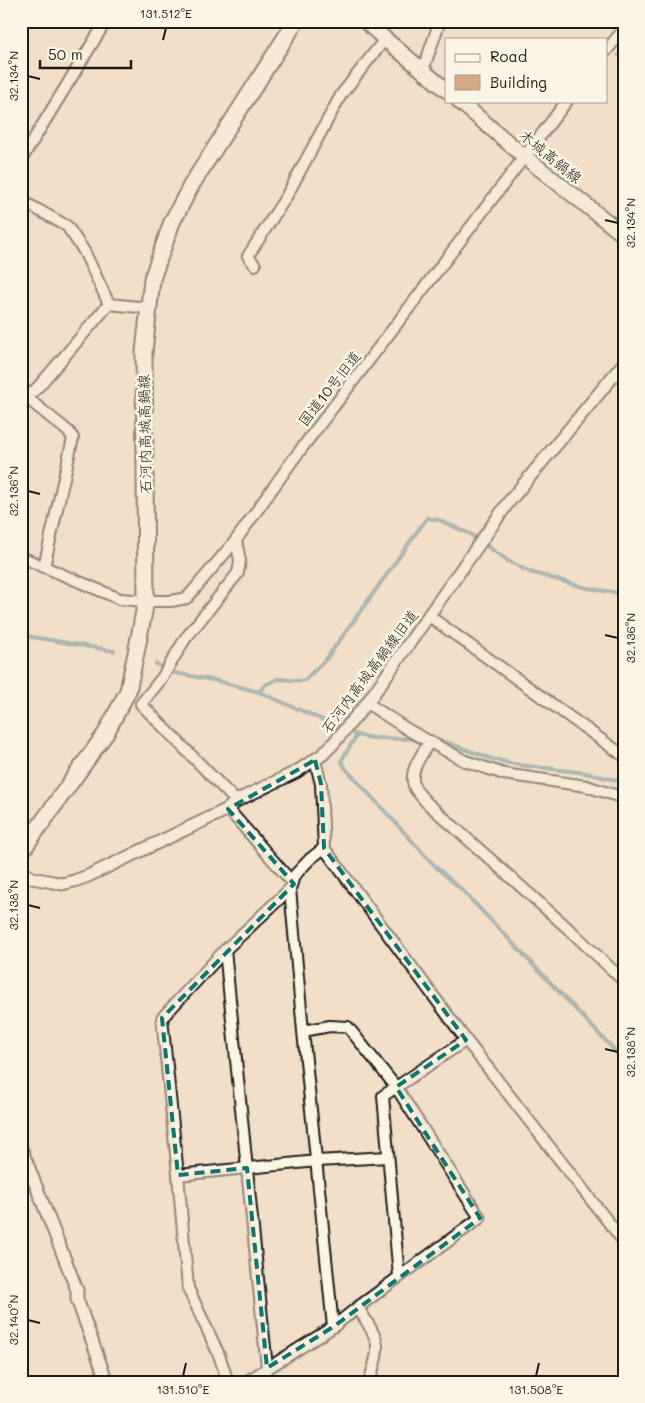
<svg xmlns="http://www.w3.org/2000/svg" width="645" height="1403" font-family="Mali,'Klee One',sans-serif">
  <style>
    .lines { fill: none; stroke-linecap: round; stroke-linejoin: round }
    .stream { stroke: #5d8698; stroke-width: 4 }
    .building { fill: #d6ac87; stroke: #1c1c1c }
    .minor-casing { stroke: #1c1c1c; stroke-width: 14 }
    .tertiary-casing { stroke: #1c1c1c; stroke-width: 15 }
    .secondary-casing { stroke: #1c1c1c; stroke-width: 18 }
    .primary-casing { stroke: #1c1c1c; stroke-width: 19 }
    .minor { stroke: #fcf5e5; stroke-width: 10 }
    .tertiary { stroke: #fcf5e5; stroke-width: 11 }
    .secondary { stroke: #fcf5e5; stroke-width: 14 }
    .primary { stroke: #fcf5e5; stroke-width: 15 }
    .marked { fill: none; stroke: #0f766e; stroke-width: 4; stroke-dasharray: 10 6; stroke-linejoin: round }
    .ticks { fill: none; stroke: #1c1c1c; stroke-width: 2 }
    .labels { text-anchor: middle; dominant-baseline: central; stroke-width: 5; stroke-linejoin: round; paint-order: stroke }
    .street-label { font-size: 15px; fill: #1c1c1c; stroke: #fcf5e5 }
    .neatline { fill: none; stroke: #1c1c1c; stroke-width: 2 }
    .ticks-label { font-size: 12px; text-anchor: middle; fill: #1c1c1c }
  </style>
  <rect width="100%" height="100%" fill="#f1dfc9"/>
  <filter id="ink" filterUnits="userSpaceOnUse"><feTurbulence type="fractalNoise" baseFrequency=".02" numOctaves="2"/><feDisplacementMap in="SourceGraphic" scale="10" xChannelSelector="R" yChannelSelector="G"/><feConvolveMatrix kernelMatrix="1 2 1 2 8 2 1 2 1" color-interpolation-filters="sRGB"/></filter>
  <g filter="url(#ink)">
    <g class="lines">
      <!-- stream -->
      <g class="stream">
        <polyline points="21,635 114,651"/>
        <polyline points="156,664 175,673 218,681 259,692 357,735 372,738 417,739"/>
        <polyline points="259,692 265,685 278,679 301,681 305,680 327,658 427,518 439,520 470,534 508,561 530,572 587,588 624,594"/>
        <polyline points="357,735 341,761 347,770 436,867 461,889 624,1060"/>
        <polyline points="436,741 448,743 492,759 519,765 586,773 624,782"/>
      </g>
    </g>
    <!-- building -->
    <polygon class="building" points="624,47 624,60 617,55"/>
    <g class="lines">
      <defs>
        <g id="minor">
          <polyline points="606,51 624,29"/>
          <polyline points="423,70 440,21"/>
          <polyline points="21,160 106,21"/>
          <polyline points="21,202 33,207 67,226 84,251 109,304"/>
          <polyline points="255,265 248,256 286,197 341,95 385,39"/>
          <polyline points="109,304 149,308"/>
          <polyline points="21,557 120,599 146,601 171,601 187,598 236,540 292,461 567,101"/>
          <polyline points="44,567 73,438 69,432 27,398 39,386 109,304"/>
          <polyline points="429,616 624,756"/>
          <polyline points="367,703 410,731 465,761 504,774 586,786 624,798"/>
          <path d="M430,741c-8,14 -24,32 -14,49 3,4 7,8 10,12l146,130 52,49"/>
          <polyline points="315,760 321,784 324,848 466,1040 624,1242"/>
          <polyline points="236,801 141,704 162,678 185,639 238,573 240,561 236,540"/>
          <polyline points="228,809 292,882"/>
          <polyline points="324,848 310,859 294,876 290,889 303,1031 333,1327"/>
          <polyline points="225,950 267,1368"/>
          <polyline points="178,1175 317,1161 388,1157"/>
          <polyline points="399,1277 383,1096 466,1040"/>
          <path d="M358,1307c5,10 19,28 19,39 1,12 -5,25 -8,36"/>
          <polyline points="228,1382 219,1355 188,1288 178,1175 162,1018 225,950 290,889"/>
          <polyline points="246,1382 333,1327 358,1307 480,1218 396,1087 348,1027 330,1026 303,1031"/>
        </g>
        <g id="tertiary">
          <polyline points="21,871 32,878 53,882 62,884 74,881 88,876 228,809 236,801 296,772 322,755 332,745 367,703 508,503 624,363"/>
          <polyline points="21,1148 77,1290 77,1299 107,1382"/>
        </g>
        <g id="secondary">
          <polyline points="365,21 385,39 446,90"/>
          <polyline points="459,101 525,157 624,235"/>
        </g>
        <polyline id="primary" points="21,852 106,733 128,691 136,653 146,601 144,352 152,279 172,222 192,184 296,21"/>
      </defs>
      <!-- minor casing -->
      <use href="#minor" class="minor-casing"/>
      <!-- tertiary casing -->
      <use href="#tertiary" class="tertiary-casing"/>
      <!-- secondary casing -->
      <use href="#secondary" class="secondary-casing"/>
      <!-- primary casing -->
      <use href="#primary" class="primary-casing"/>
      <!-- minor -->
      <use href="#minor" class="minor"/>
      <!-- tertiary -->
      <use href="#tertiary" class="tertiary"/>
      <!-- secondary -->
      <use href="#secondary" class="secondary"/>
      <!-- primary -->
      <use href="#primary" class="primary"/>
    </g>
  </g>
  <!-- marked area -->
  <path d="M0 0H645V1403H0ZM315,760l6,24 3,64 142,192 -70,47 84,131 -147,109 -66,41 -20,-200 -69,7 -16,-157 132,-134 -66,-75z" fill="#f1dfc9" fill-opacity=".55" fill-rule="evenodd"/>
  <path class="marked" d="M315,760l6,24 3,64 142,192 -70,47 84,131 -147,109 -66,41 -20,-200 -69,7 -16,-157 132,-134 -66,-75z"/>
  <!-- ticks -->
  <path class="ticks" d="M163,40l3,-12M28,76l12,3M605,220l13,3M28,491l12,3M605,635l13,3M28,905l12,3M605,1049l13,3M28,1320l12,3M183,1376l3,-13M536,1376l3,-13"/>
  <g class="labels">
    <!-- street labels -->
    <g class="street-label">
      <text transform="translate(551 156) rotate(39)">木城高鍋線</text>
      <text transform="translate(329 388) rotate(-52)">国道10号旧道</text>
      <text transform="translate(144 434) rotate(-91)">石河内高城高鍋線</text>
      <text transform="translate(369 671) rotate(-53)">石河内高城高鍋線旧道</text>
    </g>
  </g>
  <!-- margin -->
  <rect width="645" height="1403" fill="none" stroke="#fcf5e5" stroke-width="55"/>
  <!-- legend -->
  <rect x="445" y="38" width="162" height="65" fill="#fcf5e5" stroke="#a29e95"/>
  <rect x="455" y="54" width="25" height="8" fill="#fcf5e5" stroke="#a29e95"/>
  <text x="490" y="62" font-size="15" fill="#1c1c1c">Road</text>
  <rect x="455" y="75" width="25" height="15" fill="#d6ac87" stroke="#a29e95"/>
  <text x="490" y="88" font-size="15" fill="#1c1c1c">Building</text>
  <!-- scale -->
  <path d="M40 60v8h91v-8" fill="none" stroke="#1c1c1c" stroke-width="2.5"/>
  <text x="48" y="60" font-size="15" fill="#1c1c1c" stroke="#fcf5e5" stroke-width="4" paint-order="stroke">50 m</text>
  <rect x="28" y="28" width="590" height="1348" class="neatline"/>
  <g class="ticks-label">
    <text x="166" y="18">131.512°E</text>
    <text transform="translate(14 76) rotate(-90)" y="4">32.134°N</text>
    <text transform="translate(631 223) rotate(-90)" y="4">32.134°N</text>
    <text transform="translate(14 491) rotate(-90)" y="4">32.136°N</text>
    <text transform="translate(631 638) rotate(-90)" y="4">32.136°N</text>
    <text transform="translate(14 905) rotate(-90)" y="4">32.138°N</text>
    <text transform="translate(631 1052) rotate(-90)" y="4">32.138°N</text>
    <text transform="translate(14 1320) rotate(-90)" y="4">32.140°N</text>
    <text x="183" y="1394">131.510°E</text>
    <text x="536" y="1394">131.508°E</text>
  </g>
</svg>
